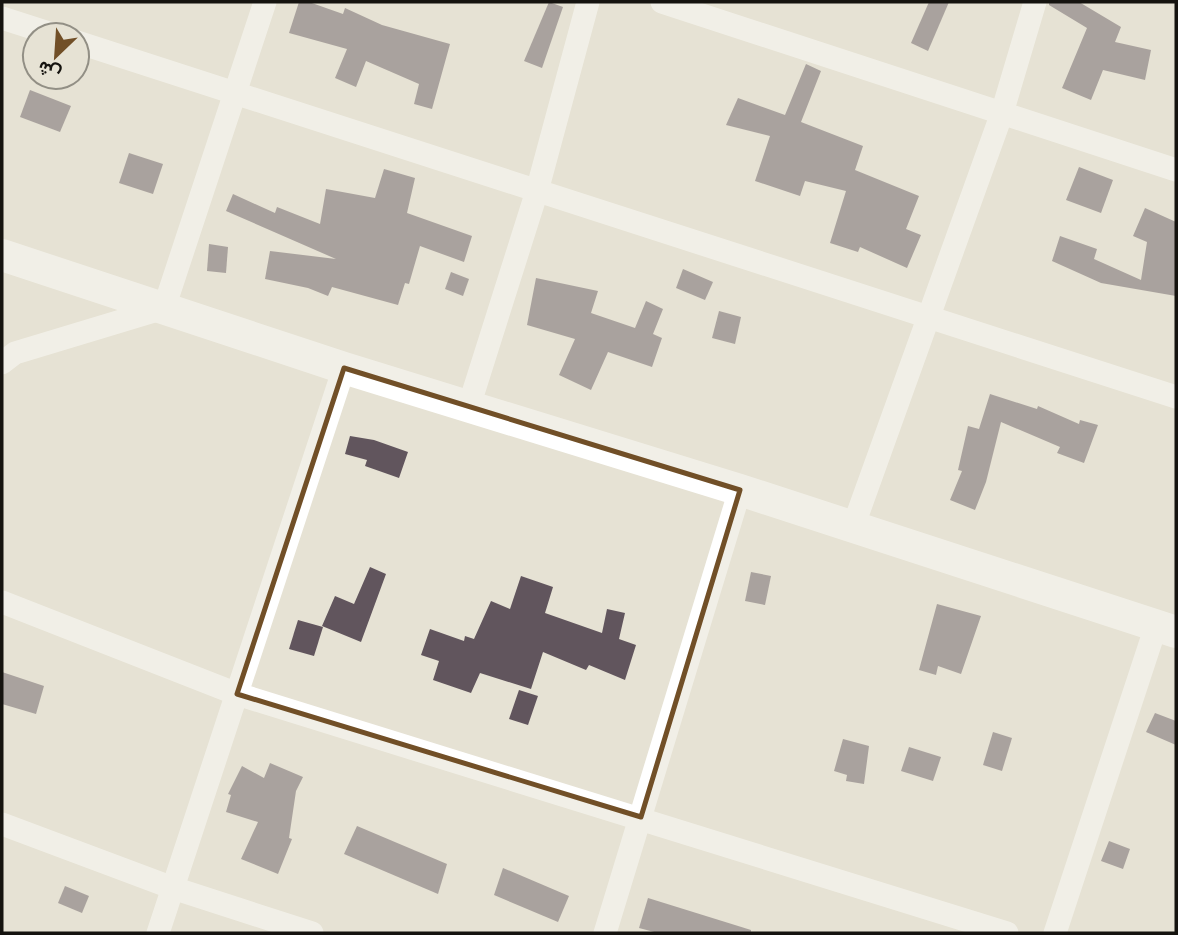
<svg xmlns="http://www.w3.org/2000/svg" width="1178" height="935" font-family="Helvetica,Vazirmatn,sans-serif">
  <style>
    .building { fill: #61555d }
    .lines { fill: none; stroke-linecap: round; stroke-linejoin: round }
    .street { stroke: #fff; stroke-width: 23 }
    .secondary { stroke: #fff; stroke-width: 32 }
    .marked { fill: none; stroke: #714f27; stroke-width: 5; stroke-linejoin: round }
  </style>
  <rect width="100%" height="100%" fill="#e6e2d4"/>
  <!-- building -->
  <g class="building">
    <polygon points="299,2 309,2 343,14 345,8 382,25 450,44 432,109 414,104 419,84 366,61 356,87 335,78 347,49 289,33"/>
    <polygon points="549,2 563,7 542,68 524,61"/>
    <polygon points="929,2 949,2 928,51 911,43"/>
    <polygon points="1049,2 1079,2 1121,27 1115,42 1151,50 1145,80 1103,70 1091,100 1062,88 1087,28 1049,5"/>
    <polygon points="806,64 821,71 801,122 863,146 855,170 919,196 906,229 921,235 907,268 860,247 858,252 830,243 846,191 805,181 800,196 755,181 770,136 726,125 738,98 785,115"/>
    <polygon points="30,90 71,106 60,132 20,117"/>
    <polygon points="129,153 163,164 153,194 119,183"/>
    <polygon points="1079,167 1113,180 1101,213 1066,200"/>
    <polygon points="384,169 415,178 407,213 472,236 464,262 420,246 409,284 405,283 398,305 332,287 328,296 308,288 265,279 270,251 336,259 226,211 233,194 275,213 277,207 320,224 326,189 375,198"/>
    <polygon points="1145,208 1176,222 1176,296 1101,283 1052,261 1060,236 1097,249 1094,259 1141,280 1147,242 1133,236"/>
    <polygon points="209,244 228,247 226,273 207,271"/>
    <polygon points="683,269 713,282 705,300 676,288"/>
    <polygon points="451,272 469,279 463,296 445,289"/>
    <polygon points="536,278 598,291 591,313 635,328 646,301 663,309 653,334 662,338 652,367 608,352 591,390 559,375 575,339 527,325"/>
    <polygon points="719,311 741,317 735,344 712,338"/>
    <polygon points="990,394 1037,409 1038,406 1079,424 1080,420 1098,425 1084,463 1057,453 1060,447 1001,422 986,482 975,510 950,500 962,471 958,470 968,426 979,429"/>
    <polygon points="350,436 374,440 408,452 399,478 365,466 367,460 345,454"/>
    <polygon points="370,567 386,574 361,642 322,626 335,596 354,604"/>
    <polygon points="751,572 771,576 765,605 745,601"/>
    <polygon points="521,576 553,587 545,613 602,633 607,609 625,613 619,639 636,645 625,680 589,665 586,670 543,652 531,689 480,673 471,693 433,680 439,661 421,655 430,629 464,641 465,636 474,639 491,601 510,609"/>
    <polygon points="937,604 981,616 961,674 938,666 936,675 919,670"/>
    <polygon points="298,620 323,627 314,656 289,649"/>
    <polygon points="2,672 44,686 36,714 2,704"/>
    <polygon points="519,690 538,696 528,725 509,719"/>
    <polygon points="1155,713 1176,721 1176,745 1146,732"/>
    <polygon points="993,732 1012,738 1002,771 983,765"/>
    <polygon points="843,739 869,746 864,784 846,781 847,775 834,771"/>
    <polygon points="909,747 941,757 933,781 901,771"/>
    <polygon points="270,763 303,777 296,791 289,838 292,839 278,874 241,859 258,822 226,812 231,795 228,794 242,766 264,778"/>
    <polygon points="357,826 447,864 438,894 344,854"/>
    <polygon points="1109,841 1130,849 1123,869 1101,861"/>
    <polygon points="503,868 569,896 558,922 494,895"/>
    <polygon points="65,886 89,896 82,913 58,903"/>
    <polygon points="648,898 751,930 751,933 658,933 639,928"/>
  </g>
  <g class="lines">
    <!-- street -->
    <g class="street">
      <polyline points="662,2 1176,170"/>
      <polyline points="2,18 55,35"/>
      <polyline points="77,42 1176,397"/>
      <polyline points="2,363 15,353 164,308 265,2"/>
      <polyline points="469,406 537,191 588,2"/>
      <polyline points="853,527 1002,113 1035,2"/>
      <polyline points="2,602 237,694 1007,933"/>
      <polyline points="2,824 173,888 312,933"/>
      <polyline points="158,933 344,368"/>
      <polyline points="605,933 740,490"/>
      <polyline points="1055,933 1156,626"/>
    </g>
    <!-- secondary -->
    <polyline class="secondary" points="2,255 344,368 740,490 1176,632"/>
  </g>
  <!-- marked area -->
  <path d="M0 0H1178V935H0ZM344,368l396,122 -99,327 -404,-123z" fill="#e6e2d4" fill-opacity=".55" fill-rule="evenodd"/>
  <path class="marked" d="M344,368l396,122 -99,327 -404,-123z"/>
  <!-- border -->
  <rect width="1178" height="935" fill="none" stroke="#15130f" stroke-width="7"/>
  <!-- north arrow -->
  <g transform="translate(56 56) rotate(205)"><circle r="33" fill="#e6e2d4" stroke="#928f85" stroke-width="2"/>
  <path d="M0-5L12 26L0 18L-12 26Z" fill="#714f27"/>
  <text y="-10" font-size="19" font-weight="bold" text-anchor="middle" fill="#15130f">ش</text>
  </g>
</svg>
